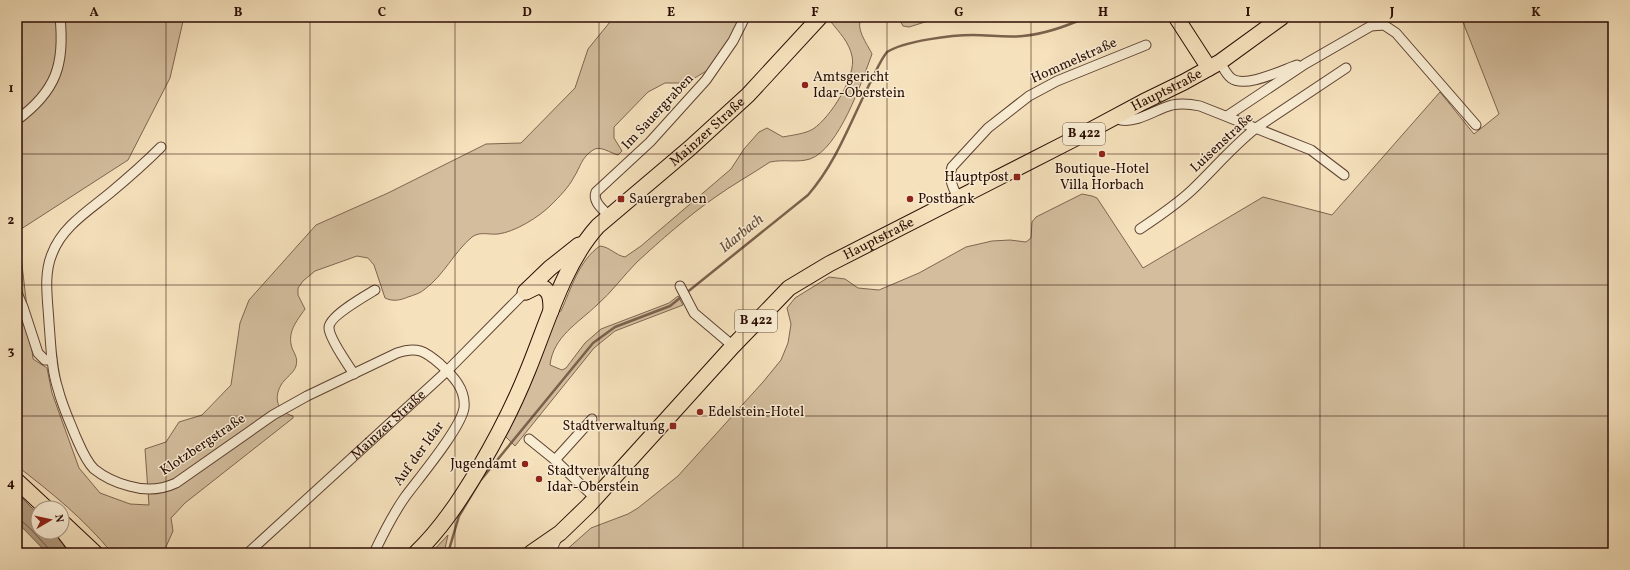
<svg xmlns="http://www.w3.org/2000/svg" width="1630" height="570" font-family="Vollkorn,serif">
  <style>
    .green { fill: #d3bd9d; stroke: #7f6550 }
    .water { fill: #b0997d; stroke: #7b614c }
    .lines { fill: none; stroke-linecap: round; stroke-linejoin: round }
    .shore { stroke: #6e5340; stroke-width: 1 }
    .stream { stroke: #7b614c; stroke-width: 2.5 }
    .street-casing { stroke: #5e4231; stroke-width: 11 }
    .primary-casing { stroke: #2b0d03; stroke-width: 17 }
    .street { stroke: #f8ecd3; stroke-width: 9 }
    .primary { stroke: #f5e1bc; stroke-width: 15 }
    .grid { fill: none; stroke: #2b0d03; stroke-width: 1; stroke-opacity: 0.55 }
    .poi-dot { fill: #8f2418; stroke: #f8ecd3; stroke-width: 1.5 }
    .labels { text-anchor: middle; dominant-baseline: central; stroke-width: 3; stroke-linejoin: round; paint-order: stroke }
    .shield { fill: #f8ecd3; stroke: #685041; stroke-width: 1 }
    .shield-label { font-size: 13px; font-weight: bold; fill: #2b0d03 }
    .street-label { font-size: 14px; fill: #2b0d03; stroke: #f8ecd3 }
    .poi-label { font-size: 14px; fill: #2b0d03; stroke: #f8ecd3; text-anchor: start }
    .water-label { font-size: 15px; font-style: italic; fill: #674c3a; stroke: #f8ecd3 }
    .neatline { fill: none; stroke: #2b0d03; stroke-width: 1.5 }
    .grid-label { font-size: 13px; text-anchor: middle; font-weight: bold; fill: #2b0d03 }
  </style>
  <rect width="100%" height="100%" fill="#f5e1bc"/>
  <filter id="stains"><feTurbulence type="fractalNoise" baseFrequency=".005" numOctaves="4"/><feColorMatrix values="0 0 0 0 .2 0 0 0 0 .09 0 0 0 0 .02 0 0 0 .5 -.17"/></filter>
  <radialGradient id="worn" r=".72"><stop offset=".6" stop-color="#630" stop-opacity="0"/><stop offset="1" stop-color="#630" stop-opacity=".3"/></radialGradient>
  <!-- green -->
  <g class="green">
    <path d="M17,17h167l-14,61 -42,82 -110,71 15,128 14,9 5,25 27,75 21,25 30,11 19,1 -4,-56 21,-7 13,-20 23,-7 29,-30 9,-62 9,-23 67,-75 72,-32 98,-49 35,-1 54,-55 13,-39 26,-32h134l-40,53 -15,9 -15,4h-13l-17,9 -34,35v11l8,13 -4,4c-8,-2 -18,-10 -25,-5 -12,8 -12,16 -19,27 -5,10 -15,20 -23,28 -12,12 -36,27 -53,29 -9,1 -18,-3 -26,3 -18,15 -28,38 -47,52 -4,4 -11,6 -17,8 -7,3 -15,5 -23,1l-11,-33 -6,-7 -11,-2 -42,15 -12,10 -5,7v7l7,14c-9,13 -18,23 -13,39 3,7 6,10 4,18 -2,7 -11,12 -15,19 -8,14 -3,27 12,31v2l-108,85 -14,15 2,13 -8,18 3,4h-56c-28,-34 -60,-60 -95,-87z"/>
    <path d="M833,17h30c-10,9 5,28 9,37 -10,27 -33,95 -62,105 -13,4 -26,0 -40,3 -18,12 -38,23 -56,36 -27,19 -53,42 -77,64 -14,14 -25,30 -40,43 -19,18 -44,32 -47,60l12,5 4,-2 19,-25 16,-14 68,-26 9,-7 5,9 -68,26 -21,17 -79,98 -11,-11 52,-122 5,-2c10,-22 18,-51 39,-65 10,1 15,9 25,11l16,-11 90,-77 13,-20 15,-17 8,-4 16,9c9,-2 22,-3 30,-8 17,-11 44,-53 39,-73 -3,-14 -13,-24 -21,-34z"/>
    <polygon points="898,17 941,17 909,27 903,26"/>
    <polygon points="1461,17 1613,17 1613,553 565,553 564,552 591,528 628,514 638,508 678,476 763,382 781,360 788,343 791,324 787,308 795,298 829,277 845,279 858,288 879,290 919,273 966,247 992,241 1010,240 1026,242 1031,238 1032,222 1036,217 1082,194 1092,196 1097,198 1143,268 1263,197 1332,215 1440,92 1474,134 1499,114"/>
    <polygon points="448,535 444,553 431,553"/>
  </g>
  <!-- water -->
  <polygon class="water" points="17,493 38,514 38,532 53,532 71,553 47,553 17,522"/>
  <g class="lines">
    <!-- shore -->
    <path class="shore" d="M17,519c9,2 25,23 32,30l1,4"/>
    <!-- stream -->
    <path class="stream" d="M448,553l11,-37 21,-35 113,-138 22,-16 55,-21 138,-111c28,-32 42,-72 61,-110 6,-11 10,-23 18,-33 17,-11 65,-17 86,-17 17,0 33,3 50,1 22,-2 44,-10 64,-19"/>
    <defs>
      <g id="street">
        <path d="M1220,62c3,5 6,12 11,16 14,11 51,-8 66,-13"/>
        <path d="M1117,116l4,4c17,3 35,-11 51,-15 9,-2 19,-1 28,1l111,44 33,25"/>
        <polyline points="1227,116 1305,64 1371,26 1384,25 1396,33 1476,125"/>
        <path d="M17,120c39,-29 48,-55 43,-103"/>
        <path d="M161,147c-16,16 -33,31 -51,46 -22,18 -48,34 -58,61 -9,21 -4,47 -3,69 2,22 2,45 9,66 4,16 11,31 17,46 5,11 10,25 19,34 10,8 23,14 35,17 17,5 32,4 47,-3l97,-68 34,-19 90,-43c20,-7 28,-2 43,11 13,12 26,25 24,44 -3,20 -45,70 -59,89 -12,17 -22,37 -31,56"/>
        <path d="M958,198c-5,-10 -10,-20 -6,-31l36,-39 41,-32 28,-15 89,-36"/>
        <path d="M609,216c-5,-6 -17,-14 -13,-24l54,-50 56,-62 27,-39 12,-24"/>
        <path d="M1140,229c18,-12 36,-24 52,-39 21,-20 40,-43 64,-62l90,-60"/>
        <polyline points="680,286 694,313 733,346"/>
        <polyline points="17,293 23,307 38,353 45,360 52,360"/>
        <path d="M354,374c-6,-9 -25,-36 -25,-46 -1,-11 36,-32 46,-38"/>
        <polyline points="529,439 555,460 595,498"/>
        <polyline points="555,460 592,419"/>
        <path id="s1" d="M248,553l199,-182 78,-79"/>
        <polyline points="550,553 558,536"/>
      </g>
      <g id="primary">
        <polyline points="1176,17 1209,68"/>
        <polyline points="525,292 550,268 579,245"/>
        <path d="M526,292l12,-6c13,2 13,14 13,25"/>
        <polyline points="17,481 46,508"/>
        <polyline points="62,522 95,553"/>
        <polyline points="64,532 80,553"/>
        <path id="s2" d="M416,553c25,-24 44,-53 62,-83 19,-32 36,-65 50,-100 19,-46 36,-107 70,-144l92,-78 58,-53 72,-78"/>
        <path id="s3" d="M531,553l29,-20 29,-28 144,-159 56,-58 40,-24 245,-125 69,-37 41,-20 36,-20 62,-45"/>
      </g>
    </defs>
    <!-- street casing -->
    <use href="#street" class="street-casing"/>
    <!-- primary casing -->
    <use href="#primary" class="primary-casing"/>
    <!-- street -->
    <use href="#street" class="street"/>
    <!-- primary -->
    <use href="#primary" class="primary"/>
  </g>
  <!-- grid -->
  <path class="grid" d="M166,17v536M310,17v536M455,17v536M599,17v536M743,17v536M887,17v536M1031,17v536M1175,17v536M1320,17v536M1464,17v536M17,154h1596M17,285h1596M17,416h1596"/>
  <!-- markers -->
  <g class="poi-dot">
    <circle cx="805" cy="85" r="4"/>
    <circle cx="1102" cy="154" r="4"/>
    <rect x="1013" y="173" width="8" height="8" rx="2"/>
    <rect x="617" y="195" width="8" height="8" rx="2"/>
    <circle cx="910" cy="199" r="4"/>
    <circle cx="700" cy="412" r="4"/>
    <rect x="669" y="422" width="8" height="8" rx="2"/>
    <circle cx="525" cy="464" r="4"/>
    <circle cx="539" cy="479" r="4"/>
  </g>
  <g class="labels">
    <!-- shield labels -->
    <g class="shield">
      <rect x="1063" y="123" width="42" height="22" rx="3"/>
      <rect x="735" y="310" width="42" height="22" rx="3"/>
    </g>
    <g class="shield-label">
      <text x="1084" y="134">B 422</text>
      <text x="756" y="321">B 422</text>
    </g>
    <!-- street labels -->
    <g class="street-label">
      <text transform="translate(1074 61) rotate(-24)">Hommelstraße</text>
      <text stroke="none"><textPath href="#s3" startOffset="797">Hauptstraße</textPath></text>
      <text transform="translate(658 112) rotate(-47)">Im Sauergraben</text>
      <text stroke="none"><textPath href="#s2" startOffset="521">Mainzer Straße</textPath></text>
      <text transform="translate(1222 143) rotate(-43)">Luisenstraße</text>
      <text stroke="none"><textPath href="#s3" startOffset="473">Hauptstraße</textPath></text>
      <text stroke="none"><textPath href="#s1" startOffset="190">Mainzer Straße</textPath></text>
      <text transform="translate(203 445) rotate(-34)">Klotzbergstraße</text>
      <text transform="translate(419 454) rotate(-54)">Auf der Idar</text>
    </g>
    <!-- poi labels -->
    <g class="poi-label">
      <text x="813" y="77">Amtsgericht<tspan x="813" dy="16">Idar-Oberstein</tspan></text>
      <text x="1102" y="169" text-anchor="middle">Boutique-Hotel<tspan x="1102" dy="16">Villa Horbach</tspan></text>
      <text x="1009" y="177" text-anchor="end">Hauptpost</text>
      <text x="629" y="199">Sauergraben</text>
      <text x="918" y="199">Postbank</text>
      <text x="708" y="412">Edelstein-Hotel</text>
      <text x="665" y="426" text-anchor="end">Stadtverwaltung</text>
      <text x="517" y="464" text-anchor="end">Jugendamt</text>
      <text x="547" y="471">Stadtverwaltung<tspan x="547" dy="16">Idar-Oberstein</tspan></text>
    </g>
    <!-- water labels -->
    <g class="water-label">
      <text transform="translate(742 234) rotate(-39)">Idarbach</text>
    </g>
  </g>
  <!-- margin -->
  <rect width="1630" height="570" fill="none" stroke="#f5e1bc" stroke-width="44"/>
  <!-- north arrow -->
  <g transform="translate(50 520) rotate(81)"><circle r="19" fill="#f8ecd3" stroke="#a69380"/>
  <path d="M0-3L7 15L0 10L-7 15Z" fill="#8f2418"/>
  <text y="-6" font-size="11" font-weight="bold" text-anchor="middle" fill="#2b0d03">N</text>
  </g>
  <rect x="22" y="22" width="1586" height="526" class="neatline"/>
  <g class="grid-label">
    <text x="94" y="16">A</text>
    <text x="238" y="16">B</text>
    <text x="382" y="16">C</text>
    <text x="527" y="16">D</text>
    <text x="671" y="16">E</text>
    <text x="815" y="16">F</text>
    <text x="959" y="16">G</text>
    <text x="1103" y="16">H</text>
    <text x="1248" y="16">I</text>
    <text x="1392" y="16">J</text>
    <text x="1536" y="16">K</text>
    <text x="11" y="92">1</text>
    <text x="11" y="224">2</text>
    <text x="11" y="355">3</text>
    <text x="11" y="487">4</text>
  </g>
  <rect width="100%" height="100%" filter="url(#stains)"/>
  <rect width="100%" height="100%" fill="url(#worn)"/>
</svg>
